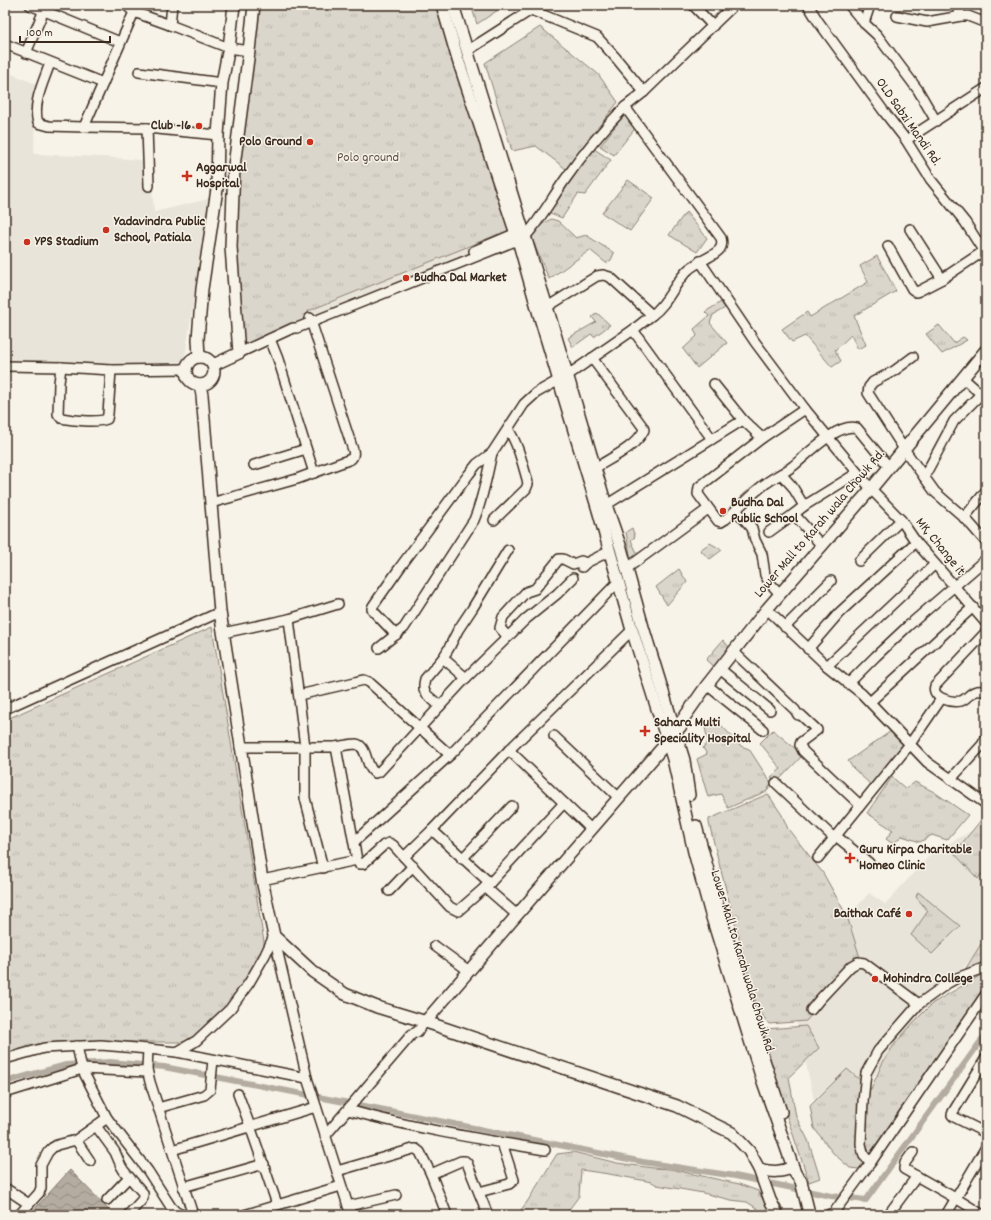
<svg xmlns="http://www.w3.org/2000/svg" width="991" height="1220" font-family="Dekko,sans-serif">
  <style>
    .built { fill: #e9e4d9 }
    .grass { fill: url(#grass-tufts); stroke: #8b8074 }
    .water { fill: url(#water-waves); stroke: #84786c }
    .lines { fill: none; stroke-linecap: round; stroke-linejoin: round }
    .canal { stroke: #b4aca0; stroke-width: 6 }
    .minor-casing { stroke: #3b2a1e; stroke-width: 12 }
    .major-casing { stroke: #3b2a1e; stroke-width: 14 }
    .minor { stroke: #f7f3e8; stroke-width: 9 }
    .major { stroke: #f7f3e8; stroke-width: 11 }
    .poi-dot { fill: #c8321e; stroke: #f7f3e8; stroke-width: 1.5 }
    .labels { text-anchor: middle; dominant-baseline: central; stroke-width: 3; stroke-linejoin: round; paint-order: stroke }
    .street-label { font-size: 14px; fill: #3b2a1e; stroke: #f7f3e8 }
    .poi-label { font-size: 14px; font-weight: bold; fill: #3b2a1e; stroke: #f7f3e8; text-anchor: start }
    .park-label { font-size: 14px; fill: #5b4c41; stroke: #f7f3e8 }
  </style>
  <defs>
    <pattern id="grass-tufts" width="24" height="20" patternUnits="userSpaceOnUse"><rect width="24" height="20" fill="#dbd6cb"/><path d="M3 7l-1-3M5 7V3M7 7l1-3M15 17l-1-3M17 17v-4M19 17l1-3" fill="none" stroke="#bdb8ae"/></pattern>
    <pattern id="water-waves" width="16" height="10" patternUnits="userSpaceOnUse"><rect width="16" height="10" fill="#b4aca0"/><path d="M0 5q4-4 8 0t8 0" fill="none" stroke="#948c82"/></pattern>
  </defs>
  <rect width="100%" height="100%" fill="#f7f3e8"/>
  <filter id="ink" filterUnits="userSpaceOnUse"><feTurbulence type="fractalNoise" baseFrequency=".025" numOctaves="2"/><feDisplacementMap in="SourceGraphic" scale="8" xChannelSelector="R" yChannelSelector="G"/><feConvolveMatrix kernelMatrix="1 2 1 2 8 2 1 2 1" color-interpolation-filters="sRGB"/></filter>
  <g filter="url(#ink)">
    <!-- built -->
    <g class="built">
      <polygon points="5,71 36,84 34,154 103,157 140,160 150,164 154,212 217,197 202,248 183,369 5,367"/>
      <polygon points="498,234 504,246 312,324 308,311"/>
      <polygon points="970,832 986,842 986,941 923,1015 868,1083 818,1117 789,989 803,968 869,893 885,904 933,852"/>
    </g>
    <!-- grass -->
    <g class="grass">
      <polygon points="251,5 443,5 520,233 500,238 499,234 308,311 312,324 242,352 231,247"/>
      <polygon points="471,5 503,5 504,6 477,24"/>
      <polygon points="540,27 598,74 618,102 566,169 536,146 512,151 485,63"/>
      <polygon points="625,114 637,126 614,155 600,146"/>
      <polygon points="594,149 611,160 585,195 578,194 562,218 548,212 568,181"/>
      <polygon points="628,180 654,198 630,231 602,213"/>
      <polygon points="686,212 707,238 697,252 669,235"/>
      <polygon points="551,219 558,221 576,238 586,235 614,253 611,260 606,263 590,250 549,279 529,232"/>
      <polygon points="877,256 896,291 854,316 866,345 858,349 851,335 835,350 841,361 832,367 805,336 792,342 782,329 807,312 810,317 868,282 860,266"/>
      <polygon points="721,302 725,308 713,315 710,323 727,343 697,368 683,349 697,336 694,329 709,316 705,312"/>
      <polygon points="597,313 610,325 594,337 591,334 573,347 568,338 596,322 592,317"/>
      <polygon points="939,325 954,343 963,337 967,340 942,354 926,334"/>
      <polygon points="632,528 635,537 631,540 638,555 631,560 626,532"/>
      <polygon points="710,543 722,550 710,559 700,550"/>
      <polygon points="679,569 687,582 667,605 656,587"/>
      <polygon points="212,627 265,948 230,1006 193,1042 56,1042 5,1054 5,720"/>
      <polygon points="723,640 730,648 715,668 706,660"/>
      <polygon points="719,723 741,746 749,749 771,783 767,791 728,808 721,794 708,797 697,759 707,754 703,748 708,742 705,727"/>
      <polygon points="894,729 906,742 872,786 853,768 848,761"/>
      <polygon points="773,730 803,755 777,782 771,777 781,769 760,743"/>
      <polygon points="892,777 906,789 915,782 934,792 968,815 947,840 932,835 920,842 902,836 893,844 886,839 893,830 867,813"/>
      <polygon points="768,794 782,815 788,829 823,873 847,916 862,964 838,985 806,1021 769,1024 758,1010 720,867 709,823 709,819"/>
      <polygon points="986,814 986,869 978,879 954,853"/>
      <polygon points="918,892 960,926 932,954 911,935 928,911 916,897"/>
      <polygon points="981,944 986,948 986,963 961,976"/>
      <polygon points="986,972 986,985 859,1169 850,1168 833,1153 814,1128 810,1106 847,1069 871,1089 882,1064 894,1045 914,1022 933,1003"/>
      <polygon points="806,1026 819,1048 789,1077 796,1117 808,1140 820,1178 809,1182 774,1078 765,1039 766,1029"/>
      <polygon points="573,1152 617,1163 653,1168 670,1169 739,1184 758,1191 772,1215 761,1215 761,1211 747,1202 731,1200 703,1193 657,1185 652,1182 609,1174 581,1170 579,1196 565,1215 517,1215 527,1202 557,1154"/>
    </g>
    <!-- water -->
    <polygon class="water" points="70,1170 114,1215 29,1215"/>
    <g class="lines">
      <!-- canal -->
      <polyline class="canal" points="5,1082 66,1065 110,1062 164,1067 385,1110 643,1162 735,1176 831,1196 866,1200 986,1034"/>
      <defs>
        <g id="minor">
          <polyline points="30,5 120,42"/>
          <polyline points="126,5 134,12 84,127 147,128 218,135"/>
          <polyline points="172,5 170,25 229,48 249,51"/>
          <polyline points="693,5 713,26"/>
          <polyline points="808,5 818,21 885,113 906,140 931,180 965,222 986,255"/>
          <polyline points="849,5 864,23 877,35 918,90 936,121"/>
          <polyline points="957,5 961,16"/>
          <polyline points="531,10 597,37 616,58 644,92"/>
          <polyline points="134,12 170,25"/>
          <polyline points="897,16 927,22 961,16 968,16 986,23"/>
          <polyline points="864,23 870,5"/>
          <polyline points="5,44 103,83"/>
          <polyline points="467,51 531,10 535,5"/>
          <polyline points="26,53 44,10"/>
          <path d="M50,63c-6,18 -18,40 -12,60l11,3 35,1"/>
          <polyline points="139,72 222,83"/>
          <polyline points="147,128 149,186"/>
          <polyline points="906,140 986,88"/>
          <polyline points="910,229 942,279"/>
          <polyline points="888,246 912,289 916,292 919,291 942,279 984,251"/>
          <polyline points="474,251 521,231"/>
          <polyline points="700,261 755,342 805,409 871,489 901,520 916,542 986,623"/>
          <polyline points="547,307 597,276 603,275 610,277 652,315 633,330 568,375"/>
          <path d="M652,315c16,-11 22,-32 36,-45 8,-8 30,-15 33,-23 1,-3 1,-6 0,-9l-96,-131 19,-15 90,-87"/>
          <polyline points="633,330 712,439"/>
          <polyline points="270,339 278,359 314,473"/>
          <path d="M239,353l54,-25h4l228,-91c15,-17 26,-37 39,-56 18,-26 38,-51 61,-74"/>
          <polyline points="913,357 894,371 873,382 869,387 868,393 904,449 935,492 966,519 986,542"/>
          <path d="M592,358l51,69 1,3c-8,17 -33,28 -49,38"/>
          <polyline points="5,366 61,367 111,370 187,369"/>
          <path d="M61,367l-2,16 -1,31 3,4c10,2 36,5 46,1l1,-5 3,-44"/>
          <polyline points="963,378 981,394"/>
          <polyline points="714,384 743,420 762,438"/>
          <path d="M805,409l-43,29 -63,49 -1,7 20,27 3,1 5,-3c13,-11 25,-25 39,-35 9,-7 19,-11 28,-18 14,-11 45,-44 64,-38l32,39"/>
          <polyline points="254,465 306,449"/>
          <polyline points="781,474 792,486 804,506"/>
          <polyline points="924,477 954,421 986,389"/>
          <path d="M211,503l86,-24 54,-20c3,-3 3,-5 2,-9l-43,-132"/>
          <polyline points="606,505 743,420"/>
          <polyline points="736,510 752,528 755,540 762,554 765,575 769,582 780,594"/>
          <polyline points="794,514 804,506 857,473"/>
          <polyline points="964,518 986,491"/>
          <path d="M494,520l32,-31 2,-5 -1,-5c-5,-17 -9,-35 -19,-50"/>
          <polyline points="769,532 794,514 822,546"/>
          <polyline points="859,561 901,520"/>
          <polyline points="582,567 586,563 610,551"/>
          <polyline points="626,569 708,509"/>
          <polyline points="767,609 827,666 862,694 927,762 986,804"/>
          <polyline points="289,619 305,747 305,798 323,868"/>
          <polyline points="785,627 831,581"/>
          <path d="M986,632l-51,54c-4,12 17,17 26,15 6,-2 9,-9 16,-10 3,-1 6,0 9,1"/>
          <polyline points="223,633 289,619 338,604"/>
          <polyline points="396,635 374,612 372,609 373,606 401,566 469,474 477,464 492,453 524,404 536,393 559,380"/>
          <polyline points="508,637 500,628 503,617 526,592 535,589 559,559 563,559 573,564 581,561 586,563"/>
          <path d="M379,648l25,-20 70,-108c9,-21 13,-45 18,-67"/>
          <polyline points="808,649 839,613 916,542"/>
          <polyline points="734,652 795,710 798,715 801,715 817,730 801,742 800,745 803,751 860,805"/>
          <polyline points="443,658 466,678"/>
          <polyline points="827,666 935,564"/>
          <polyline points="720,669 770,710"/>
          <polyline points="848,684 876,656 908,626 986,559"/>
          <polyline points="707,685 763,730"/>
          <polyline points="299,695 364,680 369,682 450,755"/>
          <polyline points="870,702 973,607"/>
          <polyline points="440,706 427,695 424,690 424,684 425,679 443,658 449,648 458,630 472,609 508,550"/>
          <polyline points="5,709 220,612"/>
          <polyline points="554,736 615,794"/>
          <polyline points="240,747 336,747 357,860"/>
          <path d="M336,747c6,-1 14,-3 20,-3 12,2 9,23 19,29l4,-1 87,-94 60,-59 31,-25 16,-16"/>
          <polyline points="509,750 591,829"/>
          <polyline points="951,779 982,745 986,738"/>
          <polyline points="776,783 834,838"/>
          <polyline points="432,830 490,883"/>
          <polyline points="836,836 869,863"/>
          <polyline points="354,842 450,755 619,581"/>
          <polyline points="404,857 432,830 509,750 632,630"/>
          <polyline points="818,858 910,744 941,699"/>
          <polyline points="462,859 512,806"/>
          <polyline points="262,880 357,860 359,864 363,864 384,845 389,843 393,845 404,857 450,907 458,911 490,883 564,803"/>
          <polyline points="485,887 517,915"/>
          <polyline points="389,891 413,866"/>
          <polyline points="274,936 307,1078 351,1215"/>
          <polyline points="435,946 469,971"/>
          <polyline points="811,1010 820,999 851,966 858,962 864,963 919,1004"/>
          <polyline points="77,1046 82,1069 107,1118 148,1171 171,1207 176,1212 183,1215"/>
          <polyline points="148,1049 147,1069 150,1082 193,1215"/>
          <polyline points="177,1052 307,1078"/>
          <polyline points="986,1058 953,1112 952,1115 954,1117 986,1133"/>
          <polyline points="5,1059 44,1048 101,1045 148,1049 177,1052 196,1041 230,1009 249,983 265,955 274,936"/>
          <polyline points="5,1093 82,1069 147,1072"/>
          <polyline points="238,1094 250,1126 277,1204"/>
          <polyline points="158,1108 204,1095 210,1090 213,1060"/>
          <path d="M348,1110c64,18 131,29 197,40"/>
          <polyline points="96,1126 115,1152 121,1166 124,1171 143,1193 143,1198 141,1201 128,1215"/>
          <polyline points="325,1136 412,1034 417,1032 425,1022"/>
          <polyline points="76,1140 90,1161"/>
          <polyline points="172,1150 316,1107"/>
          <polyline points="913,1152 905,1163 904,1169 957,1199 983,1215"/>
          <polyline points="871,1162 864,1156 861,1144 863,1102 866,1073 878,1051 919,1004 948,983 957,978 986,967"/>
          <polyline points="337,1171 413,1149 416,1149 420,1152 431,1174 447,1215"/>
          <polyline points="431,1174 461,1161 465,1161 467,1163 488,1215"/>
          <polyline points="183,1187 264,1164"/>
          <polyline points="5,1188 29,1204"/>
          <polyline points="479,1192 509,1184 514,1180 502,1143"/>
          <polyline points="107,1200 129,1177"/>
          <polyline points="348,1206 396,1195"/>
          <polyline points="19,1215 39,1193 41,1188 41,1165 48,1152 52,1148 57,1145 76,1140 107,1118"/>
          <polyline points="244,1215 341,1186"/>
          <polyline points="832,1215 871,1162 986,994"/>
          <polyline points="888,1215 917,1176"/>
          <polyline points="946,1215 986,1147"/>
        </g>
        <g id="major">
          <polyline points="442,5 458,60 518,240 538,311 598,510 632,630 673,759 694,852 710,911 762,1079 795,1173 801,1181 808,1209 808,1215"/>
          <polyline points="453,5 547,307 606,505 621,548 643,627 684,760 689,795"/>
          <polyline points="199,357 198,339 202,289 217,189 218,135 222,83 227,57 229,48 234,5"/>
          <circle cx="200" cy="371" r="14"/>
          <polyline points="213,365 239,353 231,247 234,166 249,51 254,5"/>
          <polyline points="200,385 202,395 220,612 262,880 274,936 313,972 345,994 377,1007 420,1020 677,1106 732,1133 749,1151 759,1169 770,1200 778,1215"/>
          <polyline points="696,826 722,922 746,997 762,1054 781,1112"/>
          <polyline points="425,1022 517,915 675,733 681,726 681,722 707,685 767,609 871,489 986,350"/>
          <path d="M759,1169c12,3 22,4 34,-2"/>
          <polyline points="830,1215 833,1215"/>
        </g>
      </defs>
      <!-- minor casing -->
      <use href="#minor" class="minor-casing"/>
      <!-- major casing -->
      <use href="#major" class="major-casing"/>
      <!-- minor -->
      <use href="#minor" class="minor"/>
      <!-- major -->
      <use href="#major" class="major"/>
    </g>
  </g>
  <!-- markers -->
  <g class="poi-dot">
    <circle cx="199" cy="126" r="4"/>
    <circle cx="310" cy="142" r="4"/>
    <path d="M185 170h4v4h4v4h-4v4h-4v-4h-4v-4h4z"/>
    <circle cx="106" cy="230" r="4"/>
    <circle cx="27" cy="242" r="4"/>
    <circle cx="406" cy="278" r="4"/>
    <circle cx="723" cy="511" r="4"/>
    <path d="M643 725h4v4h4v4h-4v4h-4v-4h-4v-4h4z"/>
    <path d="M848 852h4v4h4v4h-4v4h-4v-4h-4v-4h4z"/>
    <circle cx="909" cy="914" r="4"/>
    <circle cx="875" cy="979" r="4"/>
  </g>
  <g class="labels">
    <!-- street labels -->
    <g class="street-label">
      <text transform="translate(908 122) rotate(55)">OLD Sabzi Mandi Rd.</text>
      <text transform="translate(820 524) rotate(-49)">Lower Mall to Karah wala Chowk Rd.</text>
      <text transform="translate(940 547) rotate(51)">MK, Change it</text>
      <text transform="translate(742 962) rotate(73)">Lower Mall to Karah wala Chowk Rd.</text>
    </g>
    <!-- poi labels -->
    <g class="poi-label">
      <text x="191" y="126" text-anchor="end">Club -16</text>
      <text x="302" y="142" text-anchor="end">Polo Ground</text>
      <text x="196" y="168">Aggarwal<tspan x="196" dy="16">Hospital</tspan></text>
      <text x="114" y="222">Yadavindra Public<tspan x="114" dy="16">School, Patiala</tspan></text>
      <text x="35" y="242">YPS Stadium</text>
      <text x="414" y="278">Budha Dal Market</text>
      <text x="731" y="503">Budha Dal<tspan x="731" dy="16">Public School</tspan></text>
      <text x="654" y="723">Sahara Multi<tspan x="654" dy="16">Speciality Hospital</tspan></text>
      <text x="859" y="850">Guru Kirpa Charitable<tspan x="859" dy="16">Homeo Clinic</tspan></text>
      <text x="901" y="914" text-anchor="end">Baithak Café</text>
      <text x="883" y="979">Mohindra College</text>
    </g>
    <!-- park labels -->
    <g class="park-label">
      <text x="368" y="158">Polo ground</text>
    </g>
  </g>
  <!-- margin -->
  <rect width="991" height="1220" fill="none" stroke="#f7f3e8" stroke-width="20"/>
  <rect x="10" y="10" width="971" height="1200" fill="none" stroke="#3b2a1e" stroke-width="1.5" filter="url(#ink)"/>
  <!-- scale -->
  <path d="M20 36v6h90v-6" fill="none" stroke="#3b2a1e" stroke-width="2"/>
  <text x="26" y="36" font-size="12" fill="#3b2a1e" stroke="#f7f3e8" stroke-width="3" paint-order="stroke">100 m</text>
</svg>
